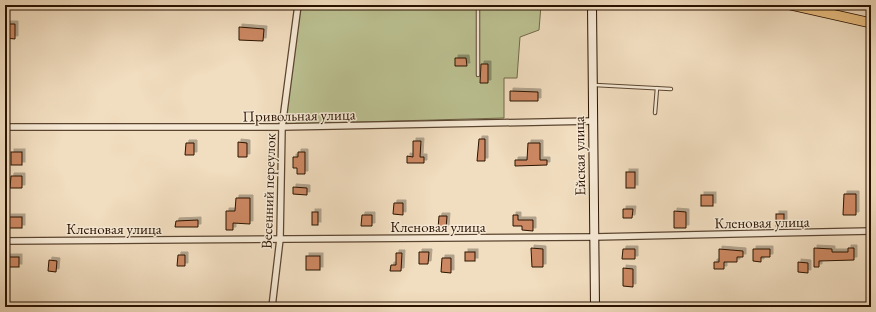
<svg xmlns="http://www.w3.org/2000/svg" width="876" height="312" font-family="'EB Garamond',serif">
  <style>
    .green { fill: #bbc091; stroke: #726948 }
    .building { fill: #cc8862; stroke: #291200; filter: url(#shadow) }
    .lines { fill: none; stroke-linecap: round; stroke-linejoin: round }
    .lane-casing { stroke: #5b4530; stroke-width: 4.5 }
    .street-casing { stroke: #5b4530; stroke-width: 8 }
    .secondary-casing { stroke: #291200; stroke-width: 10 }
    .primary-casing { stroke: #291200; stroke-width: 11 }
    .path { stroke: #291200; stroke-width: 1; stroke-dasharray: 3 2; stroke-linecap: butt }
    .lane { stroke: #f6e9d5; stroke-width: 2.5 }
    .street { stroke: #f6e9d5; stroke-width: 5.5 }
    .secondary { stroke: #f6e9d5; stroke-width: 8 }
    .primary { stroke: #e8be80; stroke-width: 9 }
    .labels { text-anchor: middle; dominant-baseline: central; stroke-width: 3; stroke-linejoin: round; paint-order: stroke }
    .street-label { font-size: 15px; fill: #291200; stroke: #f6e9d5 }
  </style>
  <defs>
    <filter id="shadow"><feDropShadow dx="3" dy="-3" stdDeviation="0" flood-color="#0004"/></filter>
  </defs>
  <rect width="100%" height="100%" fill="#f1ddbf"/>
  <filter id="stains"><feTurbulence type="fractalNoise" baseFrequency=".005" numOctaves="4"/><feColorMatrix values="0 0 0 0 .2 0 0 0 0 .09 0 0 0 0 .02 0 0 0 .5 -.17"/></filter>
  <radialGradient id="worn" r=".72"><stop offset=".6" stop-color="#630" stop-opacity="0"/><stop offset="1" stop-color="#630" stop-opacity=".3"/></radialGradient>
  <!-- green -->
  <polygon class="green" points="301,5 541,5 539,30 520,37 517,78 504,78 504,118 287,124 285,121"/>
  <!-- building -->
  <g class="building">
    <polygon points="5,24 15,24 15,39 5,38"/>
    <polygon points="239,27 264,29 263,41 239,40"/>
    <polygon points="455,58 466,58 467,66 455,66"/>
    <polygon points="481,64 488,64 488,83 480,83"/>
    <polygon points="510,91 538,92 538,101 510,101"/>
    <polygon points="479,139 485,139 485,161 477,161"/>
    <polygon points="413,141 421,141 420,157 424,157 424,163 407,163 407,156 413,157"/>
    <polygon points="238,142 247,143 247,157 238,157"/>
    <polygon points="186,143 194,143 194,155 185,155"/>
    <polygon points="528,143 540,143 540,160 547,160 547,165 515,166 515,160 527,160"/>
    <rect x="11" y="152" width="11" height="13"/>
    <polygon points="298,152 305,152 305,174 297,174 297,168 293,168 293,157 298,157"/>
    <rect x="626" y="172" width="9" height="16"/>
    <polygon points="11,176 22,176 22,188 10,188"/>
    <polygon points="293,187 307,188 307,195 293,194"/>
    <polygon points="844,194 856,194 856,215 843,215"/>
    <rect x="701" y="195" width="12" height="11"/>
    <polygon points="236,198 250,198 250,224 233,223 233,230 226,230 226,211 235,211"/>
    <polygon points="394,203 403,203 403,215 393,214"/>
    <polygon points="623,209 633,209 632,218 623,218"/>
    <polygon points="674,211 686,212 686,228 674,228"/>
    <rect x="312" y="212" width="6" height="13"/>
    <rect x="776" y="214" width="8" height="12"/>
    <polygon points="362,215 372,215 372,226 361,226"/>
    <polygon points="513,215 518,215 518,220 533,220 533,231 522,230 522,226 513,226"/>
    <polygon points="439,216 447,216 446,229 438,229"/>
    <rect x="8" y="217" width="14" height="11"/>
    <polygon points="198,220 198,227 175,227 176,221"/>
    <polygon points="531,248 543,249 543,267 532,267"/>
    <polygon points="814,248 832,249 832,252 848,252 848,248 854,248 854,260 819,261 819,267 814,267"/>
    <polygon points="623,249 635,249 635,259 622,259"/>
    <polygon points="719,249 743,251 743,257 737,257 737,262 724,262 724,269 714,269 714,262 719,262"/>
    <polygon points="753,249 770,249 770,257 761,257 761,262 753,261"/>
    <polygon points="419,252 429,252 428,264 419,264"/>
    <rect x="465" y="252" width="10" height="9"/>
    <polygon points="396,253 402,253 401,271 390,271 391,265 396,265"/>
    <polygon points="178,255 185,255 185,266 177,266"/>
    <rect x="306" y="256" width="14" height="14"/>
    <rect x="5" y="257" width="14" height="10"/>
    <polygon points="442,258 451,258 451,273 441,272"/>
    <polygon points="49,260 57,261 56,272 48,271"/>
    <polygon points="798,262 808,263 808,273 798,272"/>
    <polygon points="623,268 633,269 633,287 623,286"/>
  </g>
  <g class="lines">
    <defs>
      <g id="lane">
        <polyline points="478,5 478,75"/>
        <polyline points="595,85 671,89"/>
        <polyline points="655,113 657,88"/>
      </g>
      <g id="street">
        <polyline points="5,127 282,127 593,121"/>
        <polyline points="5,241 594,237 871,231"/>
        <polyline points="272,307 280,239 282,127 298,5"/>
      </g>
      <polyline id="secondary" points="592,5 595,307"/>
      <polyline id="primary" points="791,5 871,23"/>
    </defs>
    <!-- lane casing -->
    <use href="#lane" class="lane-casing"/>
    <!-- street casing -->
    <use href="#street" class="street-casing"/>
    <!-- secondary casing -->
    <use href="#secondary" class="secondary-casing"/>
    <!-- primary casing -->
    <use href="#primary" class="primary-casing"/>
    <!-- path -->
    <polyline class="path" points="846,5 871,10"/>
    <!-- lane -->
    <use href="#lane" class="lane"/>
    <!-- street -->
    <use href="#street" class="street"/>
    <!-- secondary -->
    <use href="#secondary" class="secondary"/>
    <!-- primary -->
    <use href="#primary" class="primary"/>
  </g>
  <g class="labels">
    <!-- street labels -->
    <g class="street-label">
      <text transform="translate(299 115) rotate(-1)">Привольная улица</text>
      <text transform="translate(579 156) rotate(-91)">Ейская улица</text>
      <text transform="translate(268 191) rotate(-88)">Весенний переулок</text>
      <text transform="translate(762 222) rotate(-1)">Кленовая улица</text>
      <text x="438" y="226">Кленовая улица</text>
      <text x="114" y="228">Кленовая улица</text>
    </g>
  </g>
  <!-- margin -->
  <rect width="876" height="312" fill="none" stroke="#f1ddbf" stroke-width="20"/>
  <rect x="6" y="6" width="864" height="300" fill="none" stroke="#291200" stroke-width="2"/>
  <rect x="10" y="10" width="856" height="292" fill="none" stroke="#291200"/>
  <rect width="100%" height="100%" filter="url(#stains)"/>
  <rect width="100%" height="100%" fill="url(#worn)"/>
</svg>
